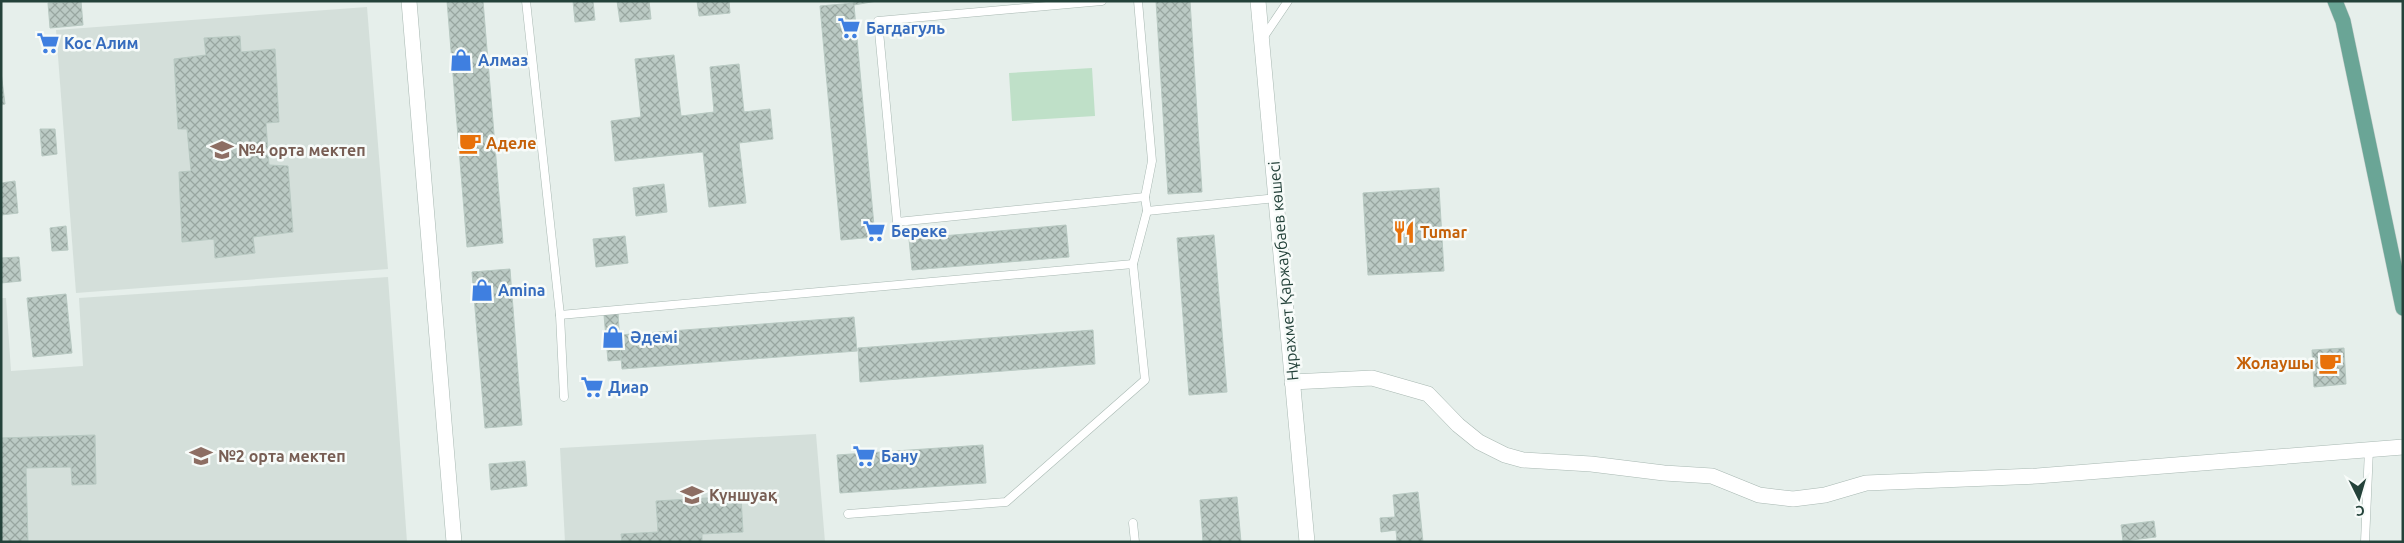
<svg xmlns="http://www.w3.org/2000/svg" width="2404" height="543" font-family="Ubuntu,sans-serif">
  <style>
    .built { fill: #d4dfda }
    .park { fill: #bfe0c8 }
    .building { fill: url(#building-cross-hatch); stroke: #b8c9c2 }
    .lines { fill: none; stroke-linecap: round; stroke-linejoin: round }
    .lane-casing { stroke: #a8b8b2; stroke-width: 9 }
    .street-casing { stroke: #a8b8b2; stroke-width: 16 }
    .primary-casing { stroke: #c2cac8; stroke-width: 16 }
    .lane { stroke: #fff; stroke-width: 8 }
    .street { stroke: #fff; stroke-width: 15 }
    .primary { stroke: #6aa596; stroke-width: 15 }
    .labels { text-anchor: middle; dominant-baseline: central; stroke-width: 5; stroke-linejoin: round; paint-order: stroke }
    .shop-label { font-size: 16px; font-weight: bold; fill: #366cbe; stroke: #f7fbf9; text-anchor: start }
    .food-label { font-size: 16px; font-weight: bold; fill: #c56008; stroke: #f7fbf9; text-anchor: start }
    .education-label { font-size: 16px; font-weight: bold; fill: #785e54; stroke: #f7fbf9; text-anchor: start }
    .street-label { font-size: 16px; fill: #24423a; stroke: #f7fbf9 }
  </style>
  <defs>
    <pattern id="building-cross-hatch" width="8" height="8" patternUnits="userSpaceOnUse" patternTransform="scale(1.25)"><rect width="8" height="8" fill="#bbcac4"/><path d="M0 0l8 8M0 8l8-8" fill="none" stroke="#98a6a0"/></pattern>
  </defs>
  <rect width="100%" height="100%" fill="#e6efeb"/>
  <!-- built -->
  <g class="built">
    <polygon points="367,7 388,269 76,293 56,30"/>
    <polygon points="388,277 407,542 1,542 1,298 6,298 11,371 83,366 79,298"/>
    <polygon points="816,434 825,542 565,542 560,448"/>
  </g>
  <!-- park -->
  <polygon class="park" points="1092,68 1095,116 1012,121 1009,73"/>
  <!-- building -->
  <g class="building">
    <polygon points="81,1 83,25 50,28 48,3"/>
    <polygon points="447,1 483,1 503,243 467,247"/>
    <polygon points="573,1 593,1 595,20 575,22"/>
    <polygon points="617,1 649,1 651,19 620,22"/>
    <polygon points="697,1 729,1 730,13 699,16"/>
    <polygon points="854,1 877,1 854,5 875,237 841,240 820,6 854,3"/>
    <polygon points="1156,1 1190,1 1202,192 1168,194"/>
    <polygon points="240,36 241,52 275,49 279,122 266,123 269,165 288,166 293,232 253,237 255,253 215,258 214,239 182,242 179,172 191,171 187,129 178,129 174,59 206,55 204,38"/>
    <polygon points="674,55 681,116 714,112 710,67 739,64 744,112 770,109 773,139 739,143 746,203 709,207 703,152 615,161 611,121 641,117 635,59"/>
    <polygon points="1,72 5,104 1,105"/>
    <polygon points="40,129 55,129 57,154 42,156"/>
    <polygon points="15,181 18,213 1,215 1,183"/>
    <polygon points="664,184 667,212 636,216 633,188"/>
    <polygon points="1439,188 1444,271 1368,275 1363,193"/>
    <polygon points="1066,225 1069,257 912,270 909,239"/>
    <polygon points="66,226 68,250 52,251 50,228"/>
    <polygon points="1214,235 1227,392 1189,395 1177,238"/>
    <polygon points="625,236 628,263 596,267 593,239"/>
    <polygon points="19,257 21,281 1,283 1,258"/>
    <polygon points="510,269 522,425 485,428 472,272"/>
    <polygon points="66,294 72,353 33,357 27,298"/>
    <polygon points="618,313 621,360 608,361 604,315"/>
    <polygon points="854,317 857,351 622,369 619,335"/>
    <polygon points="1093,330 1095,364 860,382 858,348"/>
    <polygon points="2344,348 2346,384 2314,387 2312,350"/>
    <polygon points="95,435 96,484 72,485 71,467 26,468 28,542 1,542 1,438"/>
    <polygon points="983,445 986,483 840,493 837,455"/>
    <polygon points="525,461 527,486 491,490 489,464"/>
    <polygon points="1418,492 1423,542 1397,542 1396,530 1381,532 1380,518 1395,517 1393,495"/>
    <polygon points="741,496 743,532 702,534 702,542 622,542 621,534 658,532 656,501"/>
    <polygon points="1237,497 1241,542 1203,542 1200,500"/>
    <polygon points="2154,521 2156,537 2123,541 2121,525"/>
  </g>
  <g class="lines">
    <defs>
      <g id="lane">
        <polyline points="526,1 560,315 564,397"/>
        <polyline points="1102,1 878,21 897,222 1145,197"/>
        <polyline points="1138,1 1152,161 1145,197 1147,211 1276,198"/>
        <polyline points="1263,38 1288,1"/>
        <polyline points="560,315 1133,264"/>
        <polyline points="848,514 1006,502 1145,380 1133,264 1147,211"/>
        <polyline points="1133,523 1135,542"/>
        <polyline points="2365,542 2369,449"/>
      </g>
      <g id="street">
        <polyline points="409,1 454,542"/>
        <polyline points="1258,1 1307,542"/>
        <polyline points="1292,382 1372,378 1428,394 1458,425 1479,442 1505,455 1523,460 1591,464 1664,473 1712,476 1759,495 1793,499 1825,495 1866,483 2037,476 2403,447"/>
      </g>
      <polyline id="primary" points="2335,1 2343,21 2403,308"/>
    </defs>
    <!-- lane casing -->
    <use href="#lane" class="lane-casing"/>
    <!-- street casing -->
    <use href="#street" class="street-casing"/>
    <!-- primary casing -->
    <use href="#primary" class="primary-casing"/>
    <!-- lane -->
    <use href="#lane" class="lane"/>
    <!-- street -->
    <use href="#street" class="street"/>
    <!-- primary -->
    <use href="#primary" class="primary"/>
  </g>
  <!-- icons -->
  <defs>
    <symbol id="supermarket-bare" viewBox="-9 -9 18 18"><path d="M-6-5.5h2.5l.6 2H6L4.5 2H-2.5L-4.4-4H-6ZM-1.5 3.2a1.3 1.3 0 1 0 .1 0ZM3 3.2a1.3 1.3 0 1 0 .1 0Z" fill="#3f7fe0" stroke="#f7fbf9" stroke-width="2.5" paint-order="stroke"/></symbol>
    <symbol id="shop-bare" viewBox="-9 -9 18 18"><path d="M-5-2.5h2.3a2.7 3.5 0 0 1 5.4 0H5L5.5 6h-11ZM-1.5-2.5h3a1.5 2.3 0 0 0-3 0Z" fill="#3f7fe0" stroke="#f7fbf9" stroke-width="2.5" paint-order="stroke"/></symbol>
    <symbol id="cafe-bare" viewBox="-9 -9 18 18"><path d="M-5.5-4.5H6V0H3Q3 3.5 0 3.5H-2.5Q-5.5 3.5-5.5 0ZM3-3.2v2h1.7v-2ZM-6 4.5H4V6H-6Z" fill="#e8710a" stroke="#f7fbf9" stroke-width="2.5" paint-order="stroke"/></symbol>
    <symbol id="school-bare" viewBox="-9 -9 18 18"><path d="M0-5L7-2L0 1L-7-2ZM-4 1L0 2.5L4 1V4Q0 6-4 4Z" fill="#8d6e63" stroke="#f7fbf9" stroke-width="2.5" paint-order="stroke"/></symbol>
    <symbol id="restaurant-bare" viewBox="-9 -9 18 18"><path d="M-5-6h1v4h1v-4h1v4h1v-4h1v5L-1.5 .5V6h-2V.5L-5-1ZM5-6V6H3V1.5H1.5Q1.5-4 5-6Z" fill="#e8710a" stroke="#f7fbf9" stroke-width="2.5" paint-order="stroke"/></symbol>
  </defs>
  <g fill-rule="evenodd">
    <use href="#supermarket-bare" x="833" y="12" width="32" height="32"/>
    <use href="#supermarket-bare" x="32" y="27" width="32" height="32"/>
    <use href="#shop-bare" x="445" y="44" width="32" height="32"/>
    <use href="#cafe-bare" x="454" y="127" width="32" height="32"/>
    <use href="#school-bare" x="206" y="134" width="32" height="32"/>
    <use href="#supermarket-bare" x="858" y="215" width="32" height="32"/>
    <use href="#restaurant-bare" x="1388" y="216" width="32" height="32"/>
    <use href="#shop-bare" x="466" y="274" width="32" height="32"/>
    <use href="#shop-bare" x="597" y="321" width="32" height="32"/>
    <use href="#cafe-bare" x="2314" y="347" width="32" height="32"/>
    <use href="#supermarket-bare" x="576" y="371" width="32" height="32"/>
    <use href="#school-bare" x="185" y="440" width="32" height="32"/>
    <use href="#supermarket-bare" x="848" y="440" width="32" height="32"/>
    <use href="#school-bare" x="676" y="479" width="32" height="32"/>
  </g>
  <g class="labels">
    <!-- shop labels -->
    <g class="shop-label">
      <text x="866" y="28">Багдагуль</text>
      <text x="64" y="43">Кос Алим</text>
      <text x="478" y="60">Алмаз</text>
      <text x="891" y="231">Береке</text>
      <text x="498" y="290">Amina</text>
      <text x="630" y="337">Әдемі</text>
      <text x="608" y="387">Диар</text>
      <text x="881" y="456">Бану</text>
    </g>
    <!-- food labels -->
    <g class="food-label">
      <text x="486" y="143">Аделе</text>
      <text x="1420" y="232">Tumar</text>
      <text x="2314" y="363" text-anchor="end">Жолаушы</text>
    </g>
    <!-- education labels -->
    <g class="education-label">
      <text x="238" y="150">№4 орта мектеп</text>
      <text x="218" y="456">№2 орта мектеп</text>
      <text x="709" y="495">Күншуақ</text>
    </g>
    <!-- street labels -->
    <g class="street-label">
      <text transform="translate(1283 271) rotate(-95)">Нұрахмет Қаржаубаев көшесі</text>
    </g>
  </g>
  <!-- border -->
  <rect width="2404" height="543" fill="none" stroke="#24423a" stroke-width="5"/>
  <!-- north arrow -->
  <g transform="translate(2359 498) rotate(175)" stroke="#f7fbf9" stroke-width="4" paint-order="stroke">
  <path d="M0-4L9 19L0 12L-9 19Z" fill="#24423a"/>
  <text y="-8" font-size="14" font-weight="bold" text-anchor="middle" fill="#24423a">С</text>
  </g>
</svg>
